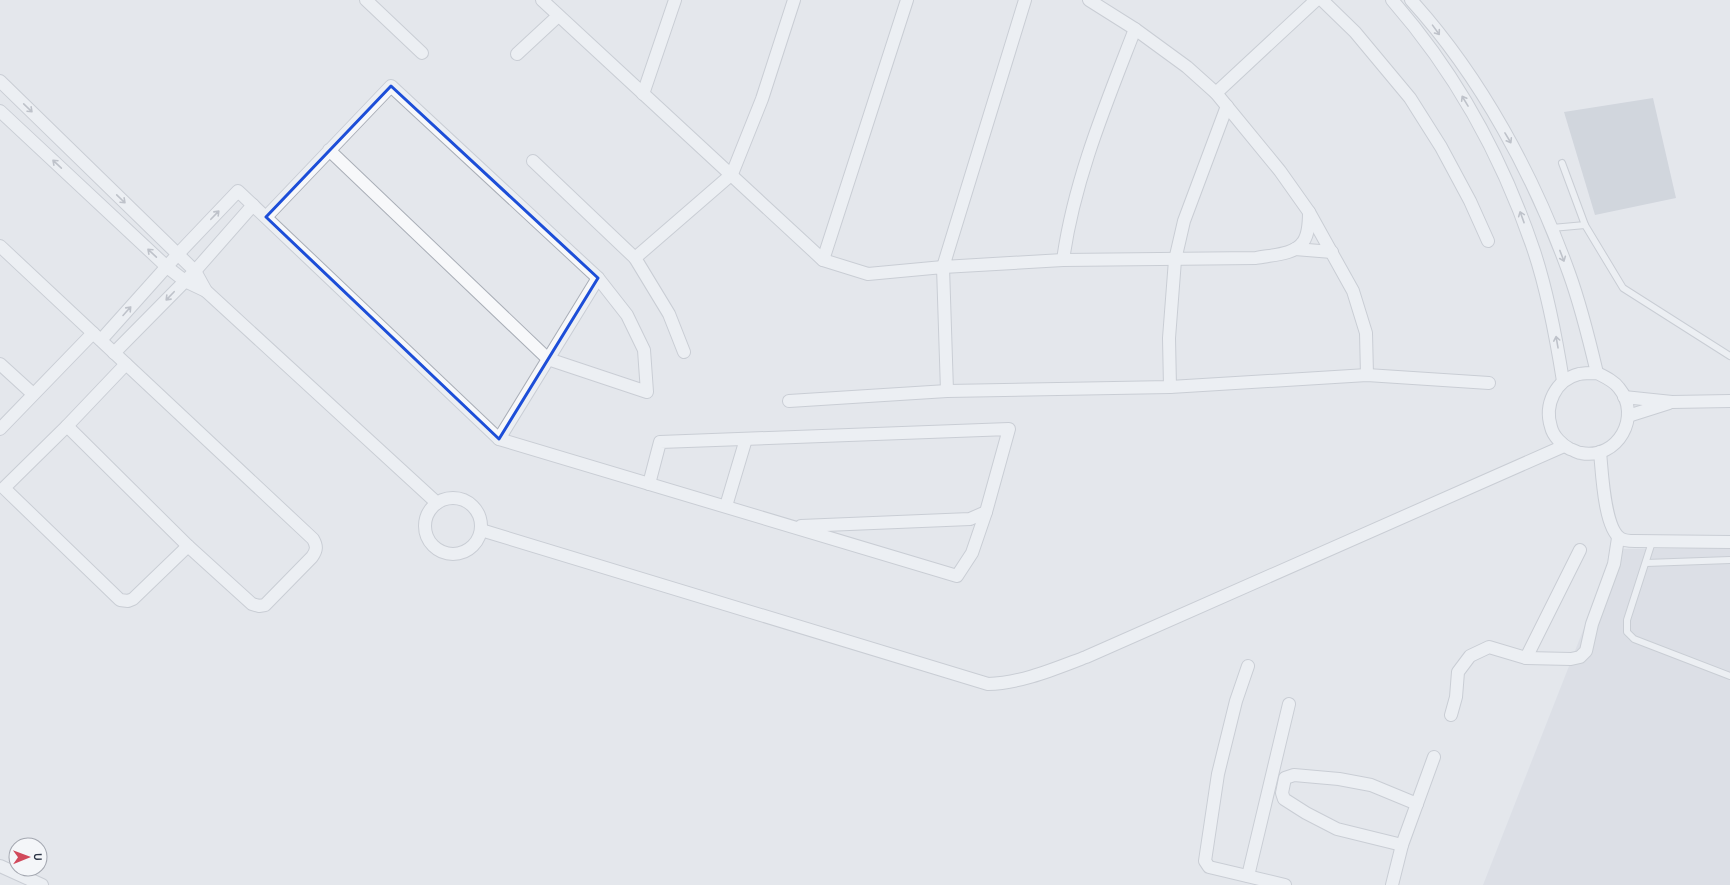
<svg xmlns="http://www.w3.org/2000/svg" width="1730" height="885" font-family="'Space Grotesk',sans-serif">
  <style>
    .built { fill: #d2d6de }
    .building { fill: #bbc0ca }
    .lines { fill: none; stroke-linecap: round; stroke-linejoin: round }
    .service-casing { stroke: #a9aeb7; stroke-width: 8 }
    .minor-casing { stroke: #a9aeb7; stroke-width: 14 }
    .service { stroke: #f7f8fa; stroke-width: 6 }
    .minor { stroke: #f7f8fa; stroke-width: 12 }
    .oneway { stroke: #9196a0 }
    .marked { fill: none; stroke: #1d4ed8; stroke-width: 3; stroke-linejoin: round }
  </style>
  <rect width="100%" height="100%" fill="#e4e7ec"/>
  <!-- built -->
  <polygon class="built" points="1730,548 1730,885 1483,885 1615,549"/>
  <!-- building -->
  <polygon class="building" points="1653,98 1676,198 1595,215 1564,112"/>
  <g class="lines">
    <defs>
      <g id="service">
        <polyline points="1585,225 1623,288 1730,356"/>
        <polyline points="1552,228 1585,225 1562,163"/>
        <polyline points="1652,542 1627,620 1627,632 1634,639 1730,676"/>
        <polyline points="1646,563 1730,560"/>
      </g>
      <g id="minor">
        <polyline points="366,0 422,53"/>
        <polyline points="542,0 823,260 868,274 943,267 947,391"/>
        <path d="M1025,0l-82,267 120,-7 193,-2c14,-3 39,-3 47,-16 6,-8 6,-21 6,-30"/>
        <polyline points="1089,0 1135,29 1187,67 1216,93 1280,171 1309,212 1353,291 1366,333 1367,375"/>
        <polyline points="1322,0 1355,32 1410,98 1441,147 1470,201 1488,241"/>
        <path d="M1392,0c64,73 111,159 142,251 14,42 22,86 29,130"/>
        <path d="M1411,0c70,77 123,176 158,273 12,33 20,66 28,100"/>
        <polyline points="517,54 558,16"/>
        <polyline points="0,81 195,271 206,291 437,503"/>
        <polyline points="1216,93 1316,0"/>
        <polyline points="643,94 675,0"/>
        <polyline points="0,111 167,267 185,281 206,291"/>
        <polyline points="533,161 635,258 669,314 684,352"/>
        <polyline points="266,217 391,86 598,278 627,315 644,350 647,392 548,359 329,150"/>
        <path d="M0,246l313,293c4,7 4,11 -1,18l-47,48 -6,1 -7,-2 -64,-58 -121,-120"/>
        <polyline points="1295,249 1332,252"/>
        <polyline points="635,258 732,174 762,99 794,0"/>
        <polyline points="823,260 907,0"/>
        <path d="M1063,260c11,-80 43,-156 72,-231"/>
        <polyline points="101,340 178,254 238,191 499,439 957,576 972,553 986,512"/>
        <polyline points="114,353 195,271 253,205"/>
        <polyline points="0,364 33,394"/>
        <polyline points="126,364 67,426 4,488 120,600 128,601 133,599 188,546"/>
        <path d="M1597,373c8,4 17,8 22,15 23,28 -1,72 -38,65 -3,0 -7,-3 -11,-4 -8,-4 -17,-13 -19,-22 -7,-22 4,-47 28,-53 5,-1 12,-1 18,-1z"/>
        <polyline points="1170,387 1169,338 1175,260 1184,221 1227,106"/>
        <polyline points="1624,397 1672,402 1730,401"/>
        <polyline points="789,401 947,391 1170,387 1367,375 1489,383"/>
        <polyline points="1628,416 1669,403"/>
        <polyline points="0,429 93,333"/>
        <polyline points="499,439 598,278"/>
        <path d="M1600,452c2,19 4,75 20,86 4,3 10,3 15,3l95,1"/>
        <polyline points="649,484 660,442 1009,429 986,512 970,519 801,526"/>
        <circle cx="453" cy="526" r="28"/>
        <polyline points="726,506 746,439"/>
        <path d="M481,530l507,154c34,-1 66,-15 98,-27l478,-211"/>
        <polyline points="1526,658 1571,659 1580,657 1586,651 1592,624 1614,564 1618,538"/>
        <polyline points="1248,666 1236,701 1218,774 1205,861 1209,867 1285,885"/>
        <polyline points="1451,715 1456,697 1458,672 1470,656 1489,647 1526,658 1580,550"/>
        <polyline points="1402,845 1337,829 1306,813 1284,799 1282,793 1285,778 1294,775 1339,779 1371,785 1417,804"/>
        <polyline points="0,866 42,885"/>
        <polyline points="1248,876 1289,704"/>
        <polyline points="1392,885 1402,845 1434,757"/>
      </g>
    </defs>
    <!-- service casing -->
    <use href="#service" class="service-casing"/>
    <!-- minor casing -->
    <use href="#minor" class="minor-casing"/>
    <!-- service -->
    <use href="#service" class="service"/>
    <!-- minor -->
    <use href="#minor" class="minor"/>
  </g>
  <!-- one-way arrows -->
  <defs><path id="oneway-shaft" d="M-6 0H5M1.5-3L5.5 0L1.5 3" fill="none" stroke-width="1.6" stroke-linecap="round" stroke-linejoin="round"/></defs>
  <g class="oneway">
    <use href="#oneway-shaft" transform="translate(1436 30) rotate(54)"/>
    <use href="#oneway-shaft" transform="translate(1465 101) rotate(-121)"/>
    <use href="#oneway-shaft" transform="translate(28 108) rotate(44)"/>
    <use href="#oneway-shaft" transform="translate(1508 138) rotate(59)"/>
    <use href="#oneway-shaft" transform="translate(57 164) rotate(-137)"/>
    <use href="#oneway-shaft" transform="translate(121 199) rotate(44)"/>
    <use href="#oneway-shaft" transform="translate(215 215) rotate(-46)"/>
    <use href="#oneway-shaft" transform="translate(1522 217) rotate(-110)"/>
    <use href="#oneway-shaft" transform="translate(152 253) rotate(-137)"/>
    <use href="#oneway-shaft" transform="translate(1562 256) rotate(69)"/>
    <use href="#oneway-shaft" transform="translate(170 296) rotate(134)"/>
    <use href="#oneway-shaft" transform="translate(127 311) rotate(-48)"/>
    <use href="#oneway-shaft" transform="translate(1557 342) rotate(-100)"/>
  </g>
  <!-- marked area -->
  <path d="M0 0H1730V885H0ZM391,86l207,192 -99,161 -233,-222z" fill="#e4e7ec" fill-opacity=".55" fill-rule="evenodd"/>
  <path class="marked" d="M391,86l207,192 -99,161 -233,-222z"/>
  <!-- north arrow -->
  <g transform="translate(28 857) rotate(89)"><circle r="19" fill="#f4f6f9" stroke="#a4a8b1"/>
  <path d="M0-3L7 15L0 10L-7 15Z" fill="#d1495b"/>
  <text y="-6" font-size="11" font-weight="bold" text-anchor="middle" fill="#2b3445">U</text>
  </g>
</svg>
